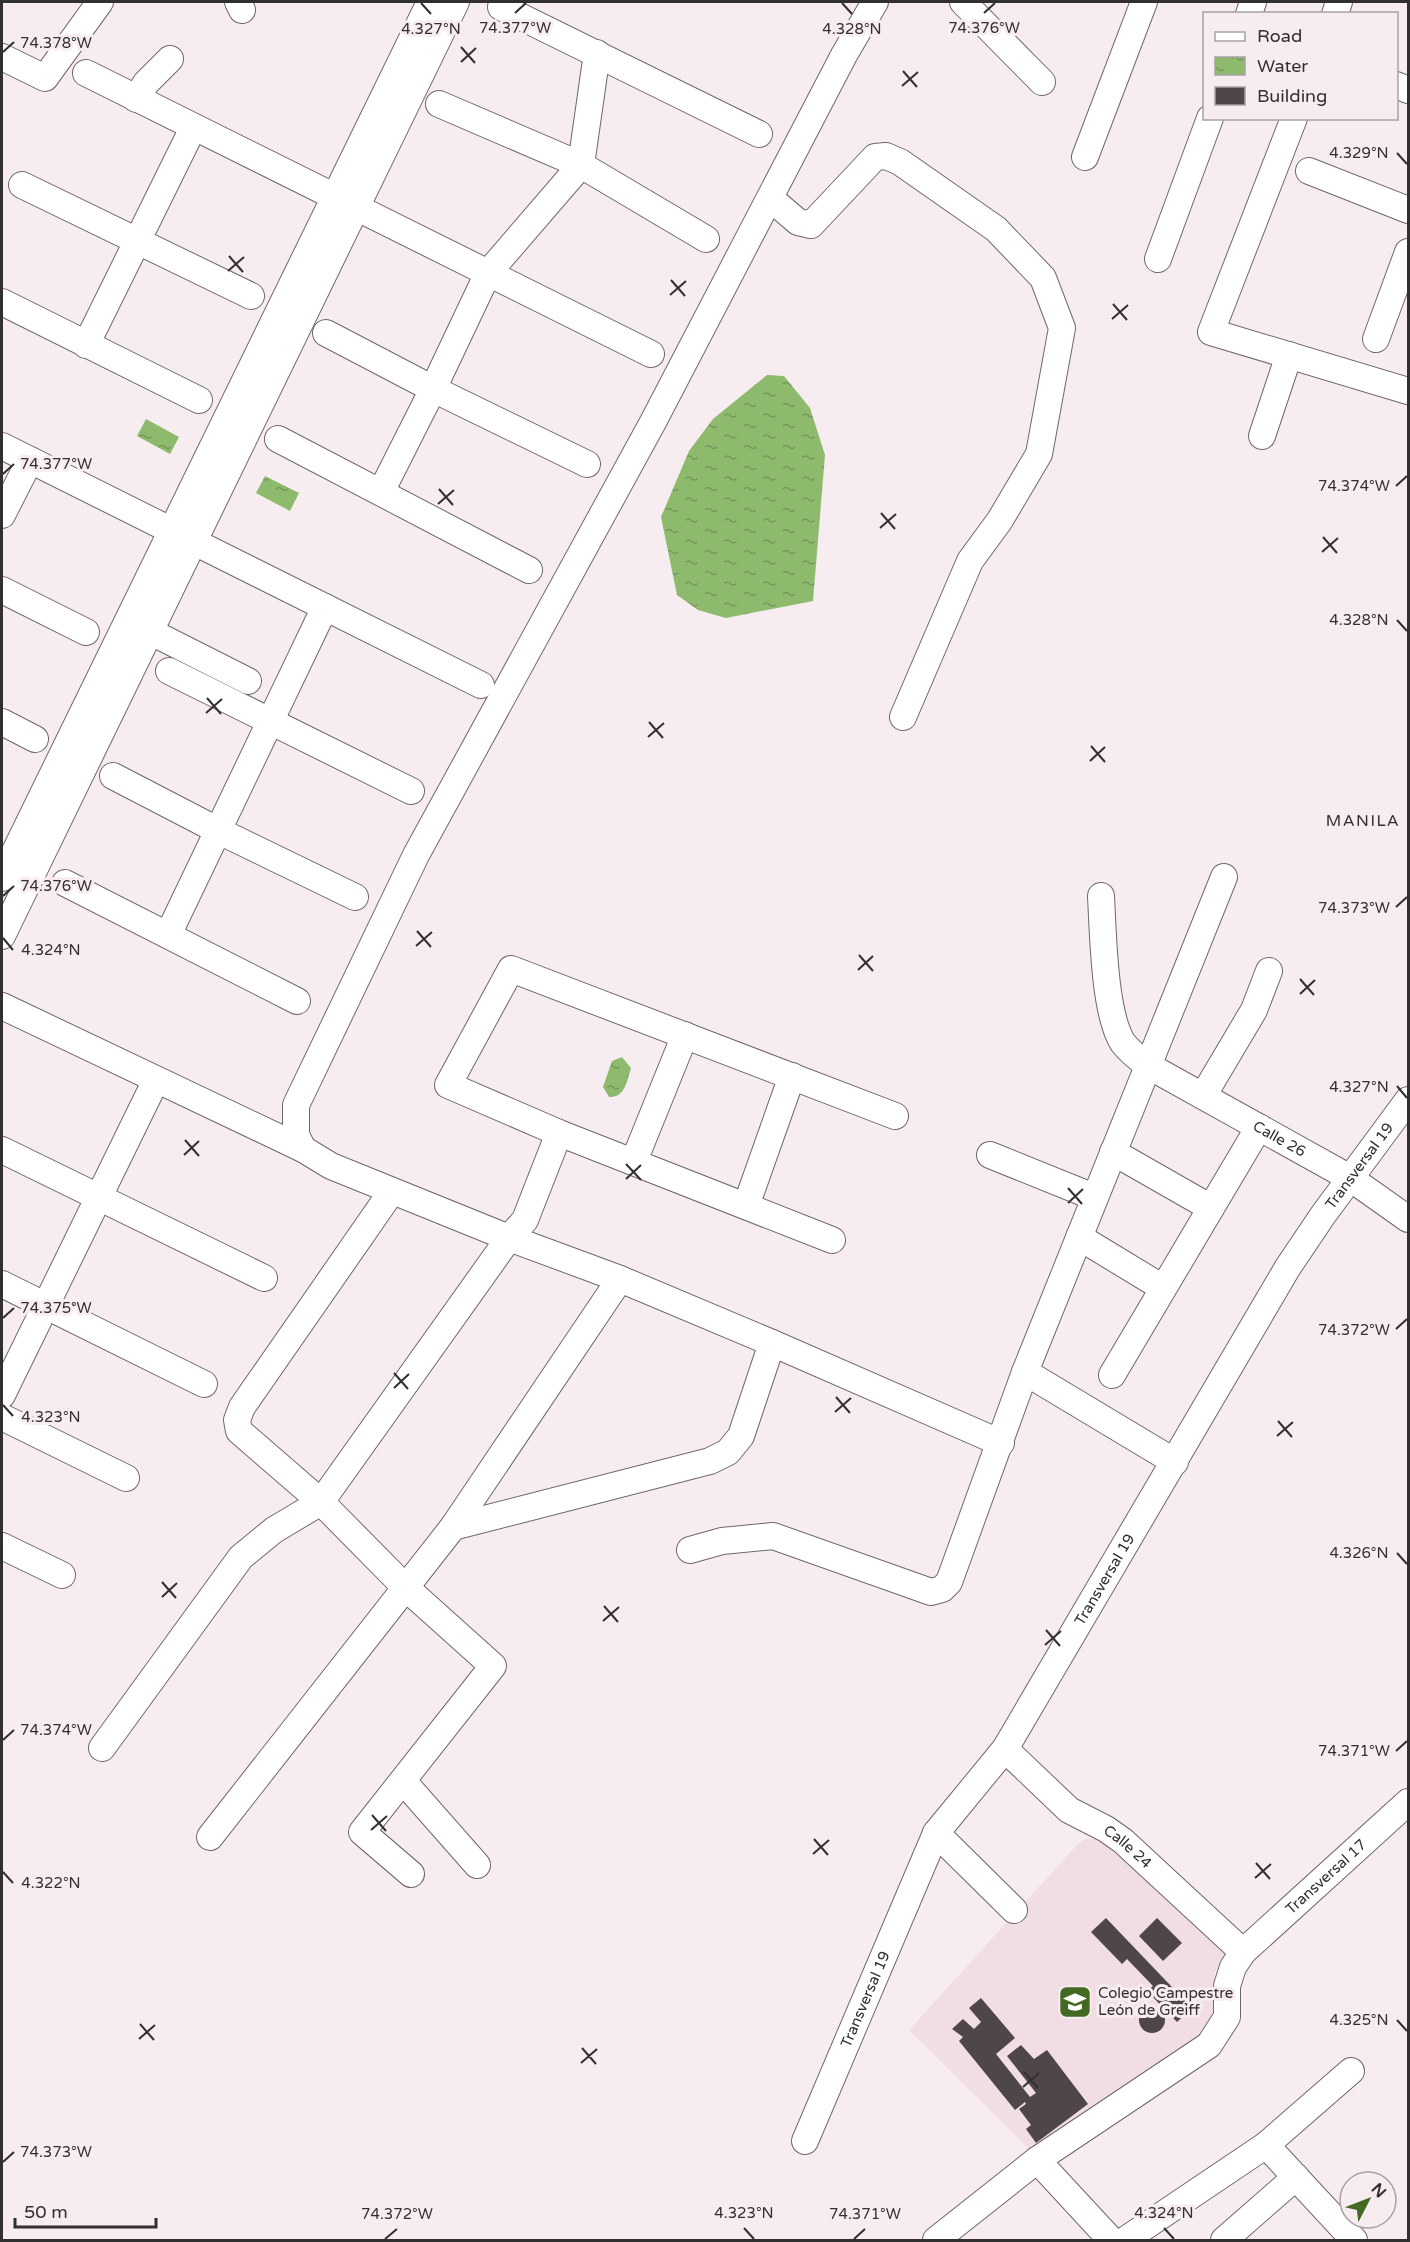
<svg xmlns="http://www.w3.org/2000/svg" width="1410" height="2242" font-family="'Varela Round',sans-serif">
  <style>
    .built { fill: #f1dee5 }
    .water { fill: url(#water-ripples) }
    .building { fill: #4e4649 }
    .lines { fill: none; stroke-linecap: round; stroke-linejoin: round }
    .minor-casing { stroke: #70676a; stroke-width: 28 }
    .minor { stroke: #fff; stroke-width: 26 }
    .ticks { fill: none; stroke: #322f30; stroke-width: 2 }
    .labels { text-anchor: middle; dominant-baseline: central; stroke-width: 6; stroke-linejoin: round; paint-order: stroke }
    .street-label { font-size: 15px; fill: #322f30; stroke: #f7edf1 }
    .poi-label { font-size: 15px; fill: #322f30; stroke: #f7edf1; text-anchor: start }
    .neighbourhood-label { font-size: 16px; letter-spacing: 1.5px; fill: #322f30; stroke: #f7edf1 }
    .ticks-label { font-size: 15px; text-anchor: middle; fill: #322f30; stroke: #f7edf1; stroke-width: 6; stroke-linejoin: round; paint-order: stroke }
  </style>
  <defs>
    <pattern id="water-ripples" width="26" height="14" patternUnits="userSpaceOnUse" patternTransform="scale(1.5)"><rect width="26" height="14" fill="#8eba6d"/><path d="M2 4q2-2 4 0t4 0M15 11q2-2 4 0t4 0" fill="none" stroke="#75985a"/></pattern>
  </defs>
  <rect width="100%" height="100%" fill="#f7edf1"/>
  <!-- built -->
  <polygon class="built" points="1085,1839 1099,1839 1112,1847 1223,1949 1225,1953 1215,1972 1213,1993 1218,2010 1196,2041 1032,2152 909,2030 1077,1845"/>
  <!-- water -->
  <g class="water">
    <polygon points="767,375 784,376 810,408 825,455 813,601 726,618 698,610 677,595 661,517 689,451 713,419"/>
    <polygon points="146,419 179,437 170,454 137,436"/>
    <polygon points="265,476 299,493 290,511 256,493"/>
    <path d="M622,1057l9,11c-4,13 -6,30 -22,29l-6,-10 9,-26z"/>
  </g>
  <!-- building -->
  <g class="building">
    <polygon points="1106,1918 1192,2008 1177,2022 1147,1991 1153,1986 1127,1959 1122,1964 1091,1932"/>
    <polygon points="1157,1918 1182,1943 1163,1961 1139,1936"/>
    <polygon points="981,1998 1015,2038 996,2054 1030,2097 1036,2093 1007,2056 1021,2045 1034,2059 1047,2050 1088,2104 1036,2143 1026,2129 1031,2125 1019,2109 1026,2104 1025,2102 1015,2110 959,2041 963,2037 952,2029 963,2019 974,2029 981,2022 969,2008"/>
    <circle cx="1152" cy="2020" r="13"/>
  </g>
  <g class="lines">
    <defs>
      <g id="minor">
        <polyline points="238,2 242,10"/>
        <polyline points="963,2 1042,82"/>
        <polyline points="501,7 759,134"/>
        <polyline points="1249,14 1253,2"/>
        <polyline points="1335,14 1339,2"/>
        <polyline points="2,57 45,78 100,2"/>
        <polyline points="86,73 651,354"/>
        <polyline points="1396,85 1408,90"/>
        <polyline points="136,99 146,83 170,59"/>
        <polyline points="439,104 581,165 706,239"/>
        <polyline points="1294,118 1211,332 1408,391"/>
        <polyline points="1085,157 1144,2"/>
        <polyline points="1309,171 1408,210"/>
        <polyline points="22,185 251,296"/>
        <polyline points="770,198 798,222 811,225 875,157 886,156 900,162 996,229 1043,278 1062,328 1039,454 1000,520 970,561 903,717"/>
        <polyline points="1158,259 1210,118"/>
        <polyline points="2,302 199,400"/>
        <polyline points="326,333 433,389 587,464"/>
        <polyline points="1376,339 1408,252"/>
        <polyline points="86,345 193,128"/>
        <polyline points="1262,436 1289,355"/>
        <polyline points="278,439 529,570"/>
        <polyline points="2,446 481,685"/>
        <polyline points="381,492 433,389 488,273 581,165 597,53"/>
        <polyline points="2,515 30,460"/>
        <polyline points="2,590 86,632"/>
        <polyline points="149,631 248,681"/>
        <polyline points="169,671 411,791"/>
        <polyline points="2,722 35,739"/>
        <polyline points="113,776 219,831 355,897"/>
        <polyline points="2,878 430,2"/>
        <polyline points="65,883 297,1001"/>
        <path id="s1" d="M1101,896c2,36 3,118 22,147 7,9 15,15 24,22l203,113 58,41"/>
        <polyline points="168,935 325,607"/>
        <polyline points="2,936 456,2"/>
        <polyline points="2,1006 303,1149 331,1166 509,1238 620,1279 772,1343 1001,1443"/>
        <polyline points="1203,1096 1254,1010 1269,971"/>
        <polyline points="303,1149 296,1135 296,1105 416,855 653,422 844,55 875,2"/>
        <polyline points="2,1150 264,1278"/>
        <polyline points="1113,1152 1211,1208"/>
        <polyline points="990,1155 1094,1197"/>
        <polyline points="634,1161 685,1035"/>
        <polyline points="392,1191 242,1407 237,1420 239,1431 321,1502 405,1587 493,1666 362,1832 411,1874"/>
        <polyline points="746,1206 792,1076"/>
        <polyline points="1079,1237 1163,1288"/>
        <polyline points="832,1240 559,1133 448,1085 511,969 895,1116"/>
        <polyline points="2,1284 204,1384"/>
        <polyline points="1025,1372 1175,1462"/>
        <polyline points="1112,1375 1259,1127"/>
        <polyline points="2,1395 156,1080"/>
        <polyline points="2,1417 126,1478"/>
        <polyline points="453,1527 710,1461 728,1452 741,1436 772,1343"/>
        <polyline points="2,1546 62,1575"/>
        <polyline points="690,1550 722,1541 773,1536 931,1592 942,1589 949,1582 1025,1372 1224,877"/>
        <polyline points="102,1748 241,1557 274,1530 321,1502 509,1238 525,1220 559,1133"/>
        <path id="s2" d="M1005,1749l64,61 37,19 17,12 120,111"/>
        <polyline points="403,1781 477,1865"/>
        <polyline points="936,1833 1014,1910"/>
        <polyline points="210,1837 453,1527 620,1279"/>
        <path id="s3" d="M805,2141l131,-308 69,-84 283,-482 35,-52 85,-115"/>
        <polyline points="1266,2145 1354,2240"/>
        <polyline points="1037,2160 1111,2240"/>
        <path id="s4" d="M936,2240l101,-80 172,-115 18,-28v-31l6,-19 10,-15 165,-150"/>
        <polyline points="1125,2240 1266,2145 1351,2071"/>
        <polyline points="1224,2240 1296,2177"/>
      </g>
    </defs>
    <!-- minor casing -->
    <use href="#minor" class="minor-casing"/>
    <!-- minor -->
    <use href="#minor" class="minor"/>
  </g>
  <!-- ticks -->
  <path class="ticks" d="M421,3l10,11M842,3l10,11M515,13l11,-10M984,13l11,-10M461,47l14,16M3,52l11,-10M461,62l15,-14M903,71l14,16M902,86l16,-14M1397,153l10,11M229,256l14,16M228,271l16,-14M671,280l14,16M670,295l16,-14M1113,304l14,16M1112,319l16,-14M3,474l11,-10M1396,486l11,-10M439,489l14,16M438,504l16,-14M881,513l14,16M880,528l16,-14M1323,537l14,16M1322,552l16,-14M1397,620l10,11M207,698l14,16M206,713l16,-14M649,722l14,16M648,737l16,-14M1091,746l14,16M1090,761l15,-14M3,896l11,-10M1396,907l11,-10M417,931l14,16M3,938l10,12M416,946l16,-14M859,955l14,16M858,970l15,-14M1300,979l14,16M1300,994l15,-14M1397,1086l10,12M185,1140l14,16M184,1155l15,-14M626,1164l15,16M626,1179l15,-14M1068,1188l14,16M1068,1203l15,-14M3,1318l11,-10M1396,1329l11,-10M394,1373l14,16M394,1388l15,-14M836,1397l14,16M3,1405l10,11M835,1412l16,-14M1278,1421l14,16M1277,1436l16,-14M1397,1553l10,11M162,1582l14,16M162,1597l15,-14M604,1606l14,16M603,1621l16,-14M1046,1630l14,16M1045,1645l16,-14M3,1740l11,-10M1396,1751l11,-10M372,1815l14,16M371,1830l16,-14M814,1839l14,16M813,1854l16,-14M1256,1863l14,16M3,1872l10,11M1255,1878l16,-14M1397,2020l10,11M140,2024l14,16M139,2039l16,-14M582,2048l14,16M581,2063l16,-14M1024,2072l14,16M1023,2087l16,-14M3,2162l11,-10M744,2228l10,11M1164,2228l10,11M385,2239l12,-10M854,2239l11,-10"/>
  <!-- icons -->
  <defs>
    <symbol id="school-square" viewBox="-11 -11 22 22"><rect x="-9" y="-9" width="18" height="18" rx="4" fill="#446923" stroke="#f7edf1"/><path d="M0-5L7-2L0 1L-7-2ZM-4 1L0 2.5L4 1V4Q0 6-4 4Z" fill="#fff"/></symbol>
  </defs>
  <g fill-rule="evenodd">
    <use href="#school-square" x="1056" y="1983" width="38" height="38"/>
  </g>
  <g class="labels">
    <!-- street labels -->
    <g class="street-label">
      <text stroke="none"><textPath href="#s1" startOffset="334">Calle 26</textPath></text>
      <text stroke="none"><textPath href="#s3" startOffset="1126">Transversal 19</textPath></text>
      <text stroke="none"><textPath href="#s3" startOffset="640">Transversal 19</textPath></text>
      <text stroke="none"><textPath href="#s2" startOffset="158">Calle 24</textPath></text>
      <text stroke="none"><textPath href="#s4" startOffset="550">Transversal 17</textPath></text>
      <text stroke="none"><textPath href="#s3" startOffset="154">Transversal 19</textPath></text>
    </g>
    <!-- poi labels -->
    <g class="poi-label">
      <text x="1098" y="1993">Colegio Campestre<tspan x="1098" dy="17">León de Greiff</tspan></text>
    </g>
    <!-- neighbourhood labels -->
    <g class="neighbourhood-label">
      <text x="1363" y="821">MANILA</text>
    </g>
  </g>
  <g class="ticks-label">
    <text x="515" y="33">74.377°W</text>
    <text x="984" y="33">74.376°W</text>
    <text x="431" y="34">4.327°N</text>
    <text x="852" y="34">4.328°N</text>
    <text x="56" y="48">74.378°W</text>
    <text x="1359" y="158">4.329°N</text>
    <text x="56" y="469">74.377°W</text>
    <text x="1354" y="491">74.374°W</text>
    <text x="1359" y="625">4.328°N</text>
    <text x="56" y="891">74.376°W</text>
    <text x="1354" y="913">74.373°W</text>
    <text x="51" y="955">4.324°N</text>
    <text x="1359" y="1092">4.327°N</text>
    <text x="56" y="1313">74.375°W</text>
    <text x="1354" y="1335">74.372°W</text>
    <text x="51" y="1422">4.323°N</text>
    <text x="1359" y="1558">4.326°N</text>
    <text x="56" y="1735">74.374°W</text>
    <text x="1354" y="1756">74.371°W</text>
    <text x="51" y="1888">4.322°N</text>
    <text x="1359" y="2025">4.325°N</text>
    <text x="56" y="2157">74.373°W</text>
    <text x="744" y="2218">4.323°N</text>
    <text x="1164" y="2218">4.324°N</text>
    <text x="397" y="2219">74.372°W</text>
    <text x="865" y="2219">74.371°W</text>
  </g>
  <!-- border -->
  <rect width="1410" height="2242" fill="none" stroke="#322f30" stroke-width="6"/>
  <!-- legend -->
  <rect x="1203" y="12" width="195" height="108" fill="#f7edf1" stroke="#a8a1a4" stroke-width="1.5"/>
  <rect x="1215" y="32" width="30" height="9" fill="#ffffff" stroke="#a8a1a4" stroke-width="1.5"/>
  <text x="1257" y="42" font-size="18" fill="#322f30">Road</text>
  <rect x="1215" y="57" width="30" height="18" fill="url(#water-ripples)" stroke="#a8a1a4" stroke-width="1.5"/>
  <text x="1257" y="72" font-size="18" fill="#322f30">Water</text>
  <rect x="1215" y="87" width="30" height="18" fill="#4e4649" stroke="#a8a1a4" stroke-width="1.5"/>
  <text x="1257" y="102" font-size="18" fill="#322f30">Building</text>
  <!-- north arrow -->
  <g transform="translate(1368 2200) rotate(48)"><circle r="28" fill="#f7edf1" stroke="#a8a1a4" stroke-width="1.5"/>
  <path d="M0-4.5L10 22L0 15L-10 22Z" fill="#446923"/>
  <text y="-9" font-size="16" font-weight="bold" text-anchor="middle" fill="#322f30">N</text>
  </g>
  <!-- scale -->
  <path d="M15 2218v9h141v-9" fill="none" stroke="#322f30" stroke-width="3"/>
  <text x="24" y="2218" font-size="18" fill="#322f30" stroke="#f7edf1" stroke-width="4.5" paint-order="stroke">50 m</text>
</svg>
